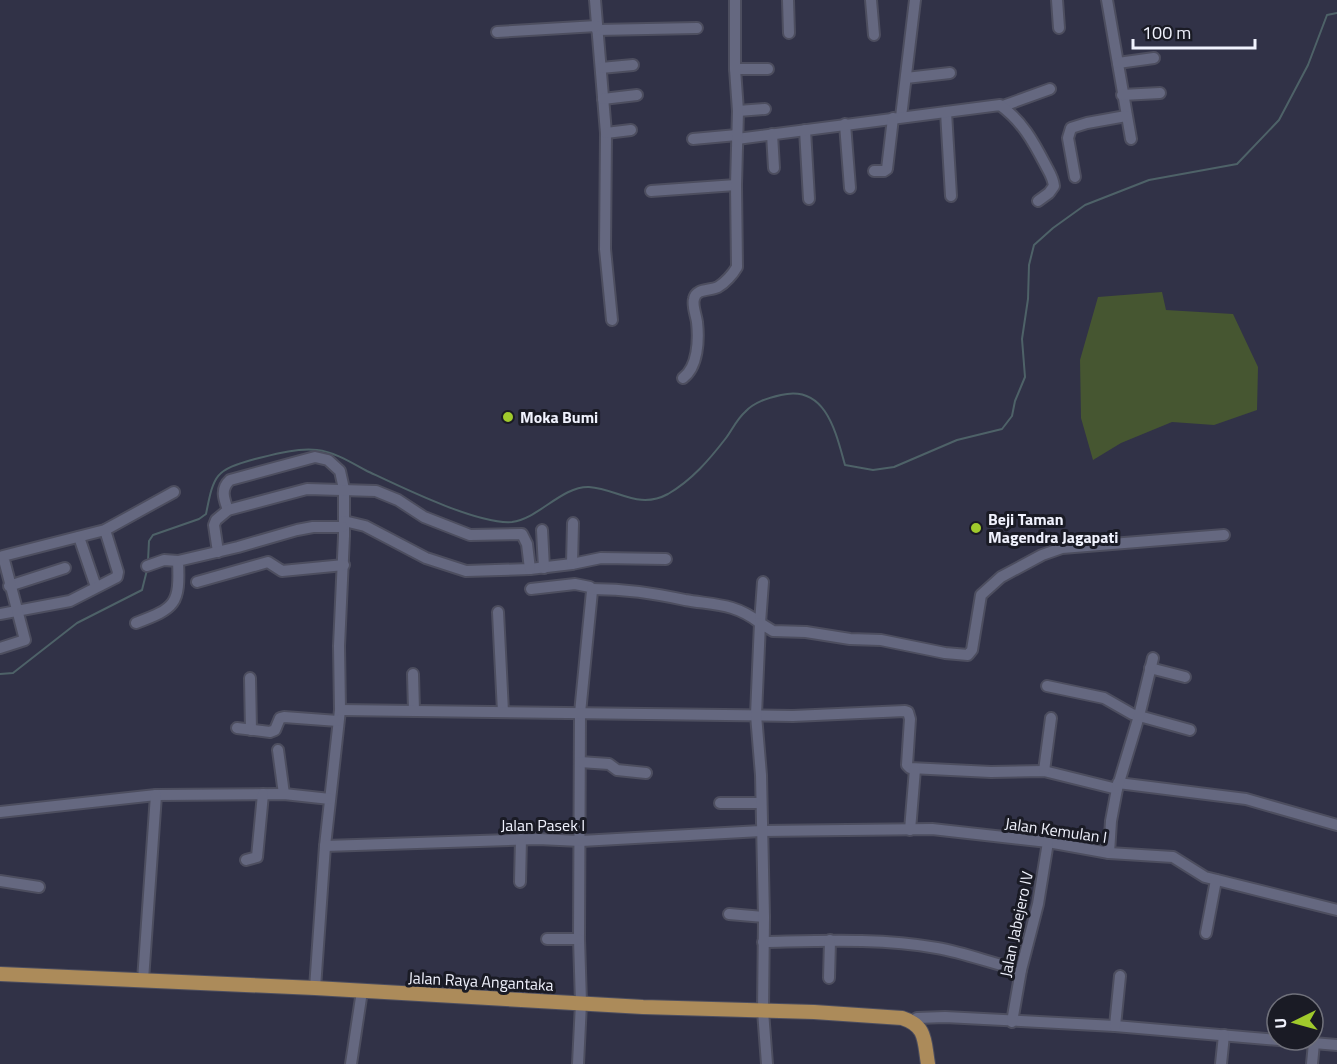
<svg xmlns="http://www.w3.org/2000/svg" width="1337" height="1064" font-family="'Titillium Web',sans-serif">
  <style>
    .green { fill: #465631 }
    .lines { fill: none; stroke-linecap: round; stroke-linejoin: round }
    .stream { stroke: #4e6268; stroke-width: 2 }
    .minor-casing { stroke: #4d4e5f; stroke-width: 14 }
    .major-casing { stroke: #4d4e5f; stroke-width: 16 }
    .minor { stroke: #656880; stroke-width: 10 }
    .major { stroke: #ac8b5a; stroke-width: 14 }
    .poi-dot { fill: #a0ca2c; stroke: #1a1b25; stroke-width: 2 }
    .labels { text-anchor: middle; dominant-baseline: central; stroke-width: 6; stroke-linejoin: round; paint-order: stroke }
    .poi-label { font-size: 16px; font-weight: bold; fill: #f0f2fd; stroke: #1a1b25; text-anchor: start }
    .street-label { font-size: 16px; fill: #f0f2fd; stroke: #1a1b25 }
  </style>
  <rect width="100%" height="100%" fill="#313247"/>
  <!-- green -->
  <polygon class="green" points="1162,292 1166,310 1233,314 1258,367 1257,410 1214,425 1172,422 1121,443 1093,460 1081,418 1080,360 1098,297"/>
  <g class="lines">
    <!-- stream -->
    <g class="stream">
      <path d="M148,561l1,-20 4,-6 46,-16 7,-5c8,-40 9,-44 49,-55 20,-5 41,-11 62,-9 18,2 35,13 50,21 32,15 111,54 145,51 26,-3 50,-36 77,-35 29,2 49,23 79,7 24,-14 41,-34 58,-56 6,-8 11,-19 19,-26 9,-10 23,-14 36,-17 45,-11 55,38 64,70l28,5 21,-3 63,-27 45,-11 10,-13 3,-15 10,-24 -3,-38 6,-40 1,-34 5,-20 19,-17 32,-23 64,-25 88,-16 42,-44 29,-55 19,-50 10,-2"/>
      <polyline points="0,674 13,673 77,623 142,590 147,570"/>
    </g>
    <defs>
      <g id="minor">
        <polyline points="595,0 606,133 605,249 612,320"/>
        <polyline points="788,0 789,33"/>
        <polyline points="871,0 874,35"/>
        <polyline points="1057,0 1059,28"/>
        <polyline points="1107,0 1131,139"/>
        <polyline points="597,30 697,28"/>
        <polyline points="497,32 597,26"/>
        <polyline points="1118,63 1154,58"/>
        <polyline points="601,68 633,65"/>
        <polyline points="735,69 768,69"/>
        <polyline points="906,78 950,73"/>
        <polyline points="1122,95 1160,93"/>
        <polyline points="603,99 637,95"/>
        <polyline points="1003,106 1050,89"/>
        <polyline points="738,111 765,109"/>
        <polyline points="946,112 951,196"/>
        <polyline points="901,117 915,0"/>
        <polyline points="845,124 850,188"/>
        <polyline points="805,130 809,199"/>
        <polyline points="606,133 631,130"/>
        <polyline points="772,134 774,168"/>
        <polyline points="693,139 737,135"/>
        <path d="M737,139l263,-34c22,16 33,36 45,59 4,8 8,13 9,22l-5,7 -11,8"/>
        <polyline points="874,171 884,171 887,169 893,118"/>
        <polyline points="1075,177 1068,138 1071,128 1087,123 1126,116"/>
        <polyline points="651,191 736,185"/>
        <path d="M683,378c15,-11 16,-38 14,-56 -1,-7 -5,-17 -3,-23 2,-11 16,-8 24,-12 7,-4 15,-13 19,-20l-1,-82 2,-74 -3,-42v-69"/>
        <path d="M228,510c-4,-11 -8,-21 2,-30l85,-23 13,3 12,11 4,18v47l-5,110 1,64 -15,136 -10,142"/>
        <polyline points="344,521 365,526 426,558 466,571 530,569 572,564 601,558 666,559"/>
        <polyline points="542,530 544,568"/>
        <polyline points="79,537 96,587"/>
        <polyline points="218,552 214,525 216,520 228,510 307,489 376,491 398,500 424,517 470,535 522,534 527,544 530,569"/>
        <polyline points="572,564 573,523"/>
        <polyline points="147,566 164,560 178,561"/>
        <polyline points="197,582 268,562 282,571 344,565"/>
        <polyline points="9,586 65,568"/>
        <polyline points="531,589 575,584 590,587 592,591 580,713 579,939 581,1003 578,1064"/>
        <path d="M592,589c34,0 60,4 93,11 29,5 50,3 75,23"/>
        <polyline points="498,612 503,712"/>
        <polyline points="0,614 70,601 117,577 118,572 105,530"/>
        <path d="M136,623c40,-15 44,-19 42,-62l60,-14 59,-17 16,-3h30"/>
        <polyline points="760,623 763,582"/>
        <polyline points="0,648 25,640 3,556 105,530 174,492"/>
        <polyline points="1150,668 1185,677"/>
        <polyline points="413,674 414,711"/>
        <polyline points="250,678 251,730"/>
        <polyline points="1047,686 1104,698 1132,714 1190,730"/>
        <polyline points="340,710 793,716 905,711 908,712 910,719 907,765 910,768 991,772 1044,771 1117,789 1111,821 1109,853"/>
        <polyline points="237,728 270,732 275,730 280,718 284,717 338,721"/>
        <polyline points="278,750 284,794"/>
        <polyline points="580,762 609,764 617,770 646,773"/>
        <polyline points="1044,771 1051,718"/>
        <polyline points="1118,783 1246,799 1337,825"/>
        <polyline points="1117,789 1139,716 1153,658"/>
        <polyline points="720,803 761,803"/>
        <polyline points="0,812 156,795 284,794 330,799"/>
        <polyline points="910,830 915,769"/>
        <polyline points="325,846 538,839 581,841 761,831 932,829 1048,842 1109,853 1173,857 1205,877 1337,910"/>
        <polyline points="246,860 257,857 263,794"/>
        <polyline points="0,881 39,887"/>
        <polyline points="520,882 521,839"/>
        <polyline points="729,914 764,917"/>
        <polyline points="1206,933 1216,880"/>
        <polyline points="547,939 579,939"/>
        <path d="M763,942c58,-1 117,-4 174,6 29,5 56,16 84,22"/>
        <polyline points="829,978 830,940"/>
        <polyline points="143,980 156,795"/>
        <polyline points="912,1022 917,1018 945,1017 1115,1026 1337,1045"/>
        <polyline points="1012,1022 1021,970 1038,904 1048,842"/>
        <polyline points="1115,1026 1120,976"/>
        <polyline points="351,1064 362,991"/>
        <polyline points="767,1064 763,1011 764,917 761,775 756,715 760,623 773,631 806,632 850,639 881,640 945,653 968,655 972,650 981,595 1001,577 1042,555 1062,548 1224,535"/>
        <polyline points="1221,1064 1224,1035"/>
        <polyline points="1312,1064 1314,1043"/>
      </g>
      <path id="major" d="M0,974l315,14 328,19 171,5 88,6c25,8 22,23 26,46"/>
    </defs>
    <!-- minor casing -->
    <use href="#minor" class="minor-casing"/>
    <!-- major casing -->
    <use href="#major" class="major-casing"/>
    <!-- minor -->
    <use href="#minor" class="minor"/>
    <!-- major -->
    <use href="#major" class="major"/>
  </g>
  <!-- markers -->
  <g class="poi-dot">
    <circle cx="508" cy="417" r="6"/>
    <circle cx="976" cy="528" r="6"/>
  </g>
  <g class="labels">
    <!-- poi labels -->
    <g class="poi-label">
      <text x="520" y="417">Moka Bumi</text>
      <text x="988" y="519">Beji Taman<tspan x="988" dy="18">Magendra Jagapati</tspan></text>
    </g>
    <!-- street labels -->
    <g class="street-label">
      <text x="543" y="825">Jalan Pasek I</text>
      <text transform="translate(1056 830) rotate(8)">Jalan Kemulan I</text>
      <text transform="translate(1016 924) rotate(-78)">Jalan Jabejero IV</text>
      <text transform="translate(481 981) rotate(3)">Jalan Raya Angantaka</text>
    </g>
  </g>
  <!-- north arrow -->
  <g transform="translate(1295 1022) rotate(265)"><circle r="28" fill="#1a1b25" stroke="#70717b" stroke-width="1.5"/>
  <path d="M0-4.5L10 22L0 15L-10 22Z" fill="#a0ca2c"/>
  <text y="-9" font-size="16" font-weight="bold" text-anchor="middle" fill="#f0f2fd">U</text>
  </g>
  <!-- scale -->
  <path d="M1133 39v9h122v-9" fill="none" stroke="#f0f2fd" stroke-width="3"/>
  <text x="1142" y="39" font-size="18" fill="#f0f2fd" stroke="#1a1b25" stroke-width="4.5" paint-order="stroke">100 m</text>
</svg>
